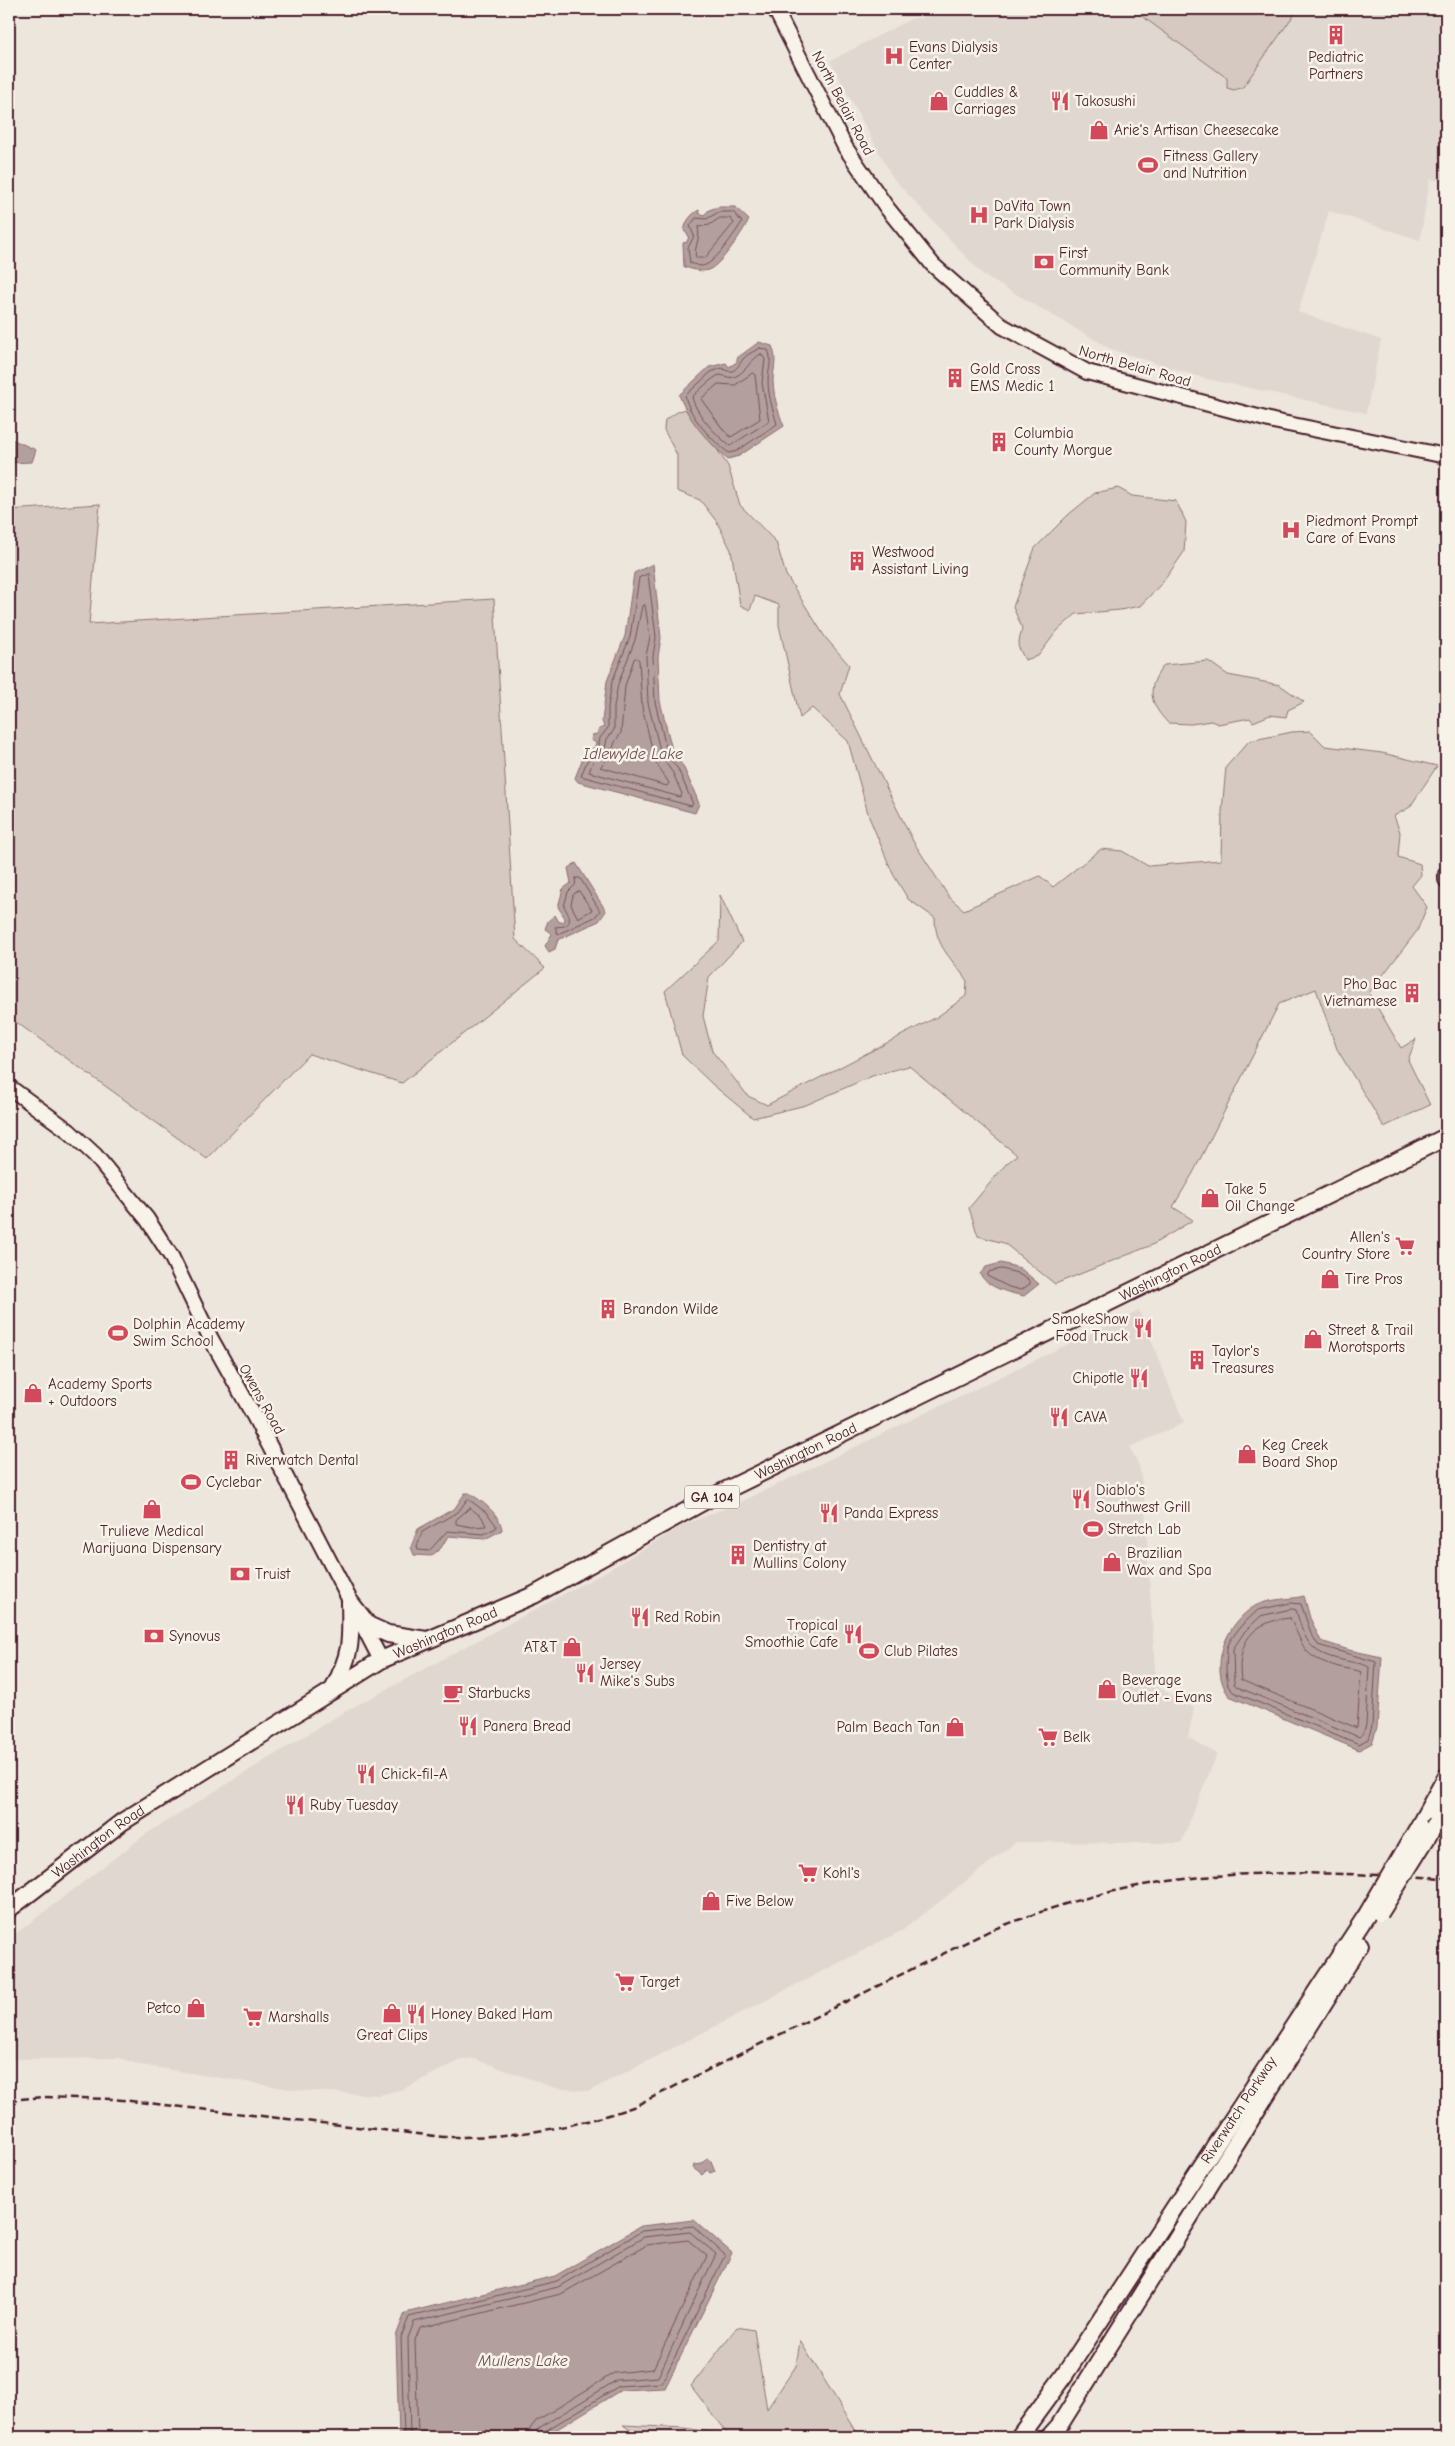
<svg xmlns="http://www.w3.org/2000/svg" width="1455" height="2446" font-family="'Comic Neue',sans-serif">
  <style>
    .built { fill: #e0d7d0 }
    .green { fill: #d5c9c2; stroke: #907476 }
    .water { fill: #b39f9d; stroke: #896c6f }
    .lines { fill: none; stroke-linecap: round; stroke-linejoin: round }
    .shore { stroke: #745259; stroke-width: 1 }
    .secondary-casing { stroke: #4a1f2b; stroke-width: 18 }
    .primary-casing { stroke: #4a1f2b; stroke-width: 20 }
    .secondary { stroke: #f7f3e8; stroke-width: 14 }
    .primary { stroke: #f7f3e8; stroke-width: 16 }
    .rail { stroke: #4a1f2b; stroke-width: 2.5; stroke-dasharray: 8 4; stroke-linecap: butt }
    .primary-bridge-casing { stroke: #4a1f2b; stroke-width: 20; stroke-linecap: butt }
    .primary-bridge { stroke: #f7f3e8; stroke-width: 16 }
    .labels { text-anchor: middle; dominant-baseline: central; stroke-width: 5; stroke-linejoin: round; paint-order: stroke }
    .shield { fill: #f7f3e8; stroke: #7e5f64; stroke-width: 1 }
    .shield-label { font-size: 14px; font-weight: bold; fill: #4a1f2b }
    .poi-label { font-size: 15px; fill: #4a1f2b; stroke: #f7f3e8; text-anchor: start }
    .street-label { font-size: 15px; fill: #4a1f2b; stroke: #f7f3e8 }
    .water-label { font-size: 16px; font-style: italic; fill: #6f4c53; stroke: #f7f3e8 }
  </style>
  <rect width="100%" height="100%" fill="#ece6dd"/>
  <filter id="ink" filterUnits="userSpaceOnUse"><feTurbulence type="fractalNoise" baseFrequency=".02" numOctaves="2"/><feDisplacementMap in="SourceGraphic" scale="10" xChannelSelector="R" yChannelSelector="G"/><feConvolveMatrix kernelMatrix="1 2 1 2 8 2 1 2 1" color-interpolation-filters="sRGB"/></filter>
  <g filter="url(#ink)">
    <!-- built -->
    <g class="built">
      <polygon points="965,9 1446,9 1446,182 1430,179 1420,240 1329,211 1298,312 1381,340 1366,413 1203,378 1111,349 983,275 893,178 830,61 911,19 961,12"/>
      <polygon points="1139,1310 1184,1423 1130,1447 1139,1466 1144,1493 1156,1686 1194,1708 1188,1737 1217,1754 1181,1843 1016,1842 903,1930 589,2091 555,2088 472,2058 459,2061 403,2089 379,2095 296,2090 141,2065 119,2058 9,2059 9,1939 146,1834 339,1715 603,1573 683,1525 739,1503"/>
    </g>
    <!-- green -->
    <g class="green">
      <polygon points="1132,9 1298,9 1243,87 1234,90 1227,88 1227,78"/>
      <path d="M690,408l38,58 12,39 36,37 10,33 39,62 24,28 -9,29 73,147 36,56 15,13 76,-34 13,11 48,-38 21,2 26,15 73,-6 1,-49 4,-44 23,-26 43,-9 18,-1 15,15 57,7 55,13 -27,41 -16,9 6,16 -2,25 22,7 1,11 -9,11 15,21 -10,24 -48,62 32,55 15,-9 -8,21 22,45 -46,22 -47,-78 -21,-60 -37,15 -86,169 -20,34 20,13 -41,25 -97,39 -51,-41 -26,-7 -9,-28 37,-44 11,-9 -108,-89 -37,10 -66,29 -53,13 -40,-33 -31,-30 -17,-64 54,-50 1,-46 22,47 -33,35 -6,39 9,35 36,45 19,9 170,-88 29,-21 1,-15c-15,-23 -32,-34 -32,-63l-27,-19 -15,-25 -24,-57 -21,-76 -36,-33 -12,10 -21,-93v-20l-24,-9 -5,14 -10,-5 -9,-55 -14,-28 -17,-22 -23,-9v-36l-13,-25 1,-10 14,-9z"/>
      <polygon points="1118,488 1132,496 1176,501 1186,522 1184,552 1163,582 1140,606 1120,610 1076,614 1057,631 1038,656 1025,660 1018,646 1022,628 1013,607 1035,548 1068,515 1095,493"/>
      <polygon points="100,504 89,624 494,599 515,939 545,968 402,1083 309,1054 207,1159 9,1017 9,510"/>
      <path d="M1208,661l20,14 52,10 24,17 -16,8 -2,7 -16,-2 -17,7 -3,-4 -32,6 -7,-3 -20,3 -23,-1c-19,-20 -22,-35 -4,-58z"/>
      <polygon points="737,2327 754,2330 767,2409 796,2366 800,2341 860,2437 640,2437 623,2425 685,2428 728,2435 691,2386"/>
    </g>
    <!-- water -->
    <g class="water">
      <path d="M718,207h17l14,13c-8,14 -24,39 -37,48 -8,6 -19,1 -28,-1l-1,-24 4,-1 2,-6 -5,-5c2,-10 6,-16 15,-21v3l5,2 5,-5z"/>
      <path d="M759,342l13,4c6,15 1,21 1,36 1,15 5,30 11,44l-45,30 -11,3c-21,-18 -39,-38 -49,-64l30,-28 17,-4 3,4 8,-5v-4z"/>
      <polygon points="9,438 36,450 32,462 9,463"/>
      <polygon points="653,564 661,638 658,657 660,701 673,754 683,766 696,796 699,804 695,813 578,782 575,778 586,750 594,748 596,743 591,740 592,735 597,734 599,729 604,727 602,721 607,681 625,636 634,573"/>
      <polygon points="576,863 606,911 599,921 558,940 555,949 549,952 545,946 552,934 545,929 548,921 555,915 559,922 564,922 565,918 558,907 563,889 571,883 568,868"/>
      <path d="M1001,1263l19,5 19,16 -15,12c-14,-3 -37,-8 -44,-22l6,-7z"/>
      <path d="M465,1493h4c12,7 32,22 33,37l-17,9 -37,-3 -7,12 -10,8 -17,-1 -3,-8 7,-18 37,-21z"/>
      <path d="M1304,1596l6,22 11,23 28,9 33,7 -5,70 -5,16 -13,7 -130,-54c-21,-29 -3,-73 26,-90 14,-8 34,-6 49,-10z"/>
      <polygon points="707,2159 711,2161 715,2171 710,2173 707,2170 702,2175 693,2168 694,2165 702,2164"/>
      <polygon points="694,2220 732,2253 665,2388 621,2390 544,2437 399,2437 396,2336 405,2313 555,2276 641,2226"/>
    </g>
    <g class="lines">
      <!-- shore -->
      <g class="shore">
        <path d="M719,212h14l9,10c-7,11 -28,43 -40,44 -4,0 -8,-2 -12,-3l-2,-15 6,-12 -4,-10 6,-8 10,1z"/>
        <path d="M720,218h10l4,5 -29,35h-9c-3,-10 5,-18 2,-31l11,-2z"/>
        <path d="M760,348l8,2c5,11 0,19 0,31 0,15 5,29 9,43l-40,27 -8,2c-18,-13 -39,-36 -44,-57l26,-24 11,-4c11,8 15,0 21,-9 4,-5 12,-8 17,-11z"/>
        <path d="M761,354l4,5 -3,24 7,38 -39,25c-14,-11 -34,-32 -38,-49 4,-4 23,-22 28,-22 8,1 10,5 18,0 10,-6 12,-15 23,-21z"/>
        <polygon points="753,373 755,375 760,419 731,437 725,432 701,399 718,384 735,385"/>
        <polygon points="648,574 656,637 653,656 655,702 668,756 678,769 693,804 691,806 581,776 590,754 598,750 600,738 608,728 608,707 612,682 630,637 639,578"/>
        <polygon points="645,605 650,637 646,656 648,703 662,758 673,773 682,794 680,797 589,772 594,759 604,753 607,739 614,730 614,707 618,684 635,640 642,606"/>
        <polygon points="637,658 639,660 642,707 655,761 669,783 667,786 600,767 610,757 615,742 621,733 625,686 634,659"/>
        <path d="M576,878h4l20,33 -5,6 -37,17 -3,-7 10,-1c9,-6 2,-13 -1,-20l4,-14 7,-7z"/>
        <polygon points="579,891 592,910 578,918 571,905 573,895"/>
        <polygon points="1002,1269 1017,1273 1030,1281 1030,1284 1021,1290 1009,1287 987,1276 989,1272"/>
        <polygon points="468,1499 487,1513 496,1525 496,1528 484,1534 447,1531 429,1551 418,1550 417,1546 422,1532 458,1512"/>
        <polygon points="470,1508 482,1517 486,1526 472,1527 456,1524 456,1520"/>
        <polygon points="1291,1603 1301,1604 1311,1633 1318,1645 1376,1662 1372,1726 1368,1739 1359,1744 1233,1692 1228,1686 1226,1670 1227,1648 1230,1641 1240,1627 1258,1610"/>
        <path d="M1292,1609l4,1c10,34 14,44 51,51 7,2 15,2 22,6l-3,58 -3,9 -4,3 -122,-50 -3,-3 -1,-35 12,-18 16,-15z"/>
        <path d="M1290,1618c16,32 11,38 49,49 7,2 16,2 22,5l-4,56 -116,-48c-5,-37 11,-59 49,-62z"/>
        <polyline points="404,2437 401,2337 409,2317 557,2281 642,2231 693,2226 725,2255 662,2383 619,2386 545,2431 542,2437"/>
        <polyline points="410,2437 408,2338 414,2322 558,2287 644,2237 690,2232 716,2254 658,2377 617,2380 542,2426 537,2430 536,2437"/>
        <polyline points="418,2437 415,2340 420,2328 561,2294 647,2245 688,2240 707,2256 653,2369 614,2373 536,2421 530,2429 529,2437"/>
      </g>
      <defs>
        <g id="secondary">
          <polyline points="775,9 845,147 887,208 933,265 1002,326 1087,372 1273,421 1446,456"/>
          <polyline points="1446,874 1446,880"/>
          <polyline points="9,1087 69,1131 95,1155 147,1219 171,1256 211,1339 254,1416 381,1660"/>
        </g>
        <g id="primary">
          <polyline points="350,1602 368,1625 388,1634 426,1640"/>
          <path d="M333,1690c19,-38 18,-48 17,-88"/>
          <polyline points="1436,1823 1446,1806"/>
          <polyline points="1419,1826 1446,1777"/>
          <path id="s1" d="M9,1909l113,-87 259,-162 153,-65 176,-97 736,-361"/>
          <path id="s2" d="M1019,2437l46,-63 301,-458"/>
          <polyline points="1049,2437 1059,2426 1360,1945"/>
        </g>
      </defs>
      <!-- secondary casing -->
      <use href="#secondary" class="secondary-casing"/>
      <!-- primary casing -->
      <use href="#primary" class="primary-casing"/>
      <!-- secondary -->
      <use href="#secondary" class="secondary"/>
      <!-- primary -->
      <use href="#primary" class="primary"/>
      <!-- rail -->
      <path class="rail" d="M9,2100l34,-3 70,2 331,38c66,1 127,-8 189,-30l356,-176c34,-13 69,-26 105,-35 115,-31 235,-23 352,-18"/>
      <defs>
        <g id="primary-bridge">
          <polyline points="1380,1913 1436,1823"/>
          <polyline points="1366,1916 1419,1826"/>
        </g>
      </defs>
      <!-- primary-bridge casing -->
      <use href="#primary-bridge" class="primary-bridge-casing"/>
      <!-- primary-bridge -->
      <use href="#primary-bridge" class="primary-bridge"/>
    </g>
  </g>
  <!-- icons -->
  <defs>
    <symbol id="building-bare" viewBox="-9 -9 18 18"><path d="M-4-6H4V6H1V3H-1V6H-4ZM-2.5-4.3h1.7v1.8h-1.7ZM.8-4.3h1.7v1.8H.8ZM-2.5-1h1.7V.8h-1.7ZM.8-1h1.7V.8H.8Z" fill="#d1495b" stroke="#f7f3e8" stroke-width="2.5" paint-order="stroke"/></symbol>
    <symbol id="hospital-bare" viewBox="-9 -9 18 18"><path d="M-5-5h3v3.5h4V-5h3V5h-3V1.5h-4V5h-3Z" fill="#d1495b" stroke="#f7f3e8" stroke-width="2.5" paint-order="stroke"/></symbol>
    <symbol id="shop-bare" viewBox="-9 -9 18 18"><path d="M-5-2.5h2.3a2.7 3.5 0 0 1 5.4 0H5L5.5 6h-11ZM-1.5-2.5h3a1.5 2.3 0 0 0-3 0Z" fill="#d1495b" stroke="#f7f3e8" stroke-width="2.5" paint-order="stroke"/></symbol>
    <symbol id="restaurant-bare" viewBox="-9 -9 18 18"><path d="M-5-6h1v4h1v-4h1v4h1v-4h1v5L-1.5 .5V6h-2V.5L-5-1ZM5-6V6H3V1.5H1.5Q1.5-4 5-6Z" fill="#d1495b" stroke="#f7f3e8" stroke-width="2.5" paint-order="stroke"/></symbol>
    <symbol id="stadium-bare" viewBox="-9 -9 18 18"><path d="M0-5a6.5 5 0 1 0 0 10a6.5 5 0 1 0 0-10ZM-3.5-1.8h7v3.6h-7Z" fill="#d1495b" stroke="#f7f3e8" stroke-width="2.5" paint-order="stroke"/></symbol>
    <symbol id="bank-bare" viewBox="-9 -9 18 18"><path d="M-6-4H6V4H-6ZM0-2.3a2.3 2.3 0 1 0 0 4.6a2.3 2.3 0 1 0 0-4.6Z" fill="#d1495b" stroke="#f7f3e8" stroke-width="2.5" paint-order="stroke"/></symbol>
    <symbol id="supermarket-bare" viewBox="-9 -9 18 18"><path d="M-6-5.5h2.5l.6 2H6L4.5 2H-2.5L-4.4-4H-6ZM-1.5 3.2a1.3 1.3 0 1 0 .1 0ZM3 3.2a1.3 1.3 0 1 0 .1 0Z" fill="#d1495b" stroke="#f7f3e8" stroke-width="2.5" paint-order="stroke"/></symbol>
    <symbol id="cafe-bare" viewBox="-9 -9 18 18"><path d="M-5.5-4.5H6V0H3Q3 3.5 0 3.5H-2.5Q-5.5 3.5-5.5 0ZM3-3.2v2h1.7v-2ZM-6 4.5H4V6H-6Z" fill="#d1495b" stroke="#f7f3e8" stroke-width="2.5" paint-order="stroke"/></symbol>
  </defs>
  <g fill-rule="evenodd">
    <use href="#building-bare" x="1322" y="21" width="28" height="28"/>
    <use href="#hospital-bare" x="880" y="42" width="28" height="28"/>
    <use href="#shop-bare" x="925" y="87" width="28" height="28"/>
    <use href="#restaurant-bare" x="1046" y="87" width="28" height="28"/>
    <use href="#shop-bare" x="1085" y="116" width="28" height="28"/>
    <use href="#stadium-bare" x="1134" y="151" width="28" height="28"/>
    <use href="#hospital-bare" x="965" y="201" width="28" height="28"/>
    <use href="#bank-bare" x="1030" y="248" width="28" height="28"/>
    <use href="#building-bare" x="941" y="364" width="28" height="28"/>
    <use href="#building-bare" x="985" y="428" width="28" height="28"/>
    <use href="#hospital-bare" x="1277" y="516" width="28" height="28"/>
    <use href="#building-bare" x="843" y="547" width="28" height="28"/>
    <use href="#building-bare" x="1398" y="979" width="28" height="28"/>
    <use href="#shop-bare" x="1196" y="1184" width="28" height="28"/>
    <use href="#supermarket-bare" x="1391" y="1232" width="28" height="28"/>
    <use href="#shop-bare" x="1316" y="1265" width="28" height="28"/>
    <use href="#building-bare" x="594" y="1295" width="28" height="28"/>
    <use href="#restaurant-bare" x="1129" y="1314" width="28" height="28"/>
    <use href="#stadium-bare" x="104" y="1319" width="28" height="28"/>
    <use href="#shop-bare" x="1299" y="1325" width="28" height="28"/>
    <use href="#building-bare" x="1183" y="1346" width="28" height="28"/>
    <use href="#restaurant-bare" x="1125" y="1364" width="28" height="28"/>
    <use href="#shop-bare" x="19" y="1379" width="28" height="28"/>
    <use href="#restaurant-bare" x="1045" y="1403" width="28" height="28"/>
    <use href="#shop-bare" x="1233" y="1440" width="28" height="28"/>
    <use href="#building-bare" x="217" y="1446" width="28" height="28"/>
    <use href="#stadium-bare" x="177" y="1468" width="28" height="28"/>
    <use href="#restaurant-bare" x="1067" y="1485" width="28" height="28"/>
    <use href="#shop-bare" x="138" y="1495" width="28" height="28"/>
    <use href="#restaurant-bare" x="815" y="1499" width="28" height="28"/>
    <use href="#stadium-bare" x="1079" y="1515" width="28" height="28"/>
    <use href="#building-bare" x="724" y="1541" width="28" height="28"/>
    <use href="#shop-bare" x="1098" y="1548" width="28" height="28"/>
    <use href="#bank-bare" x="226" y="1560" width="28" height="28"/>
    <use href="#restaurant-bare" x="626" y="1603" width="28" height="28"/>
    <use href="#restaurant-bare" x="839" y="1620" width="28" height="28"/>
    <use href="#bank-bare" x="140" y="1622" width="28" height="28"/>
    <use href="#shop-bare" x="558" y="1633" width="28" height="28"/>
    <use href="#stadium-bare" x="855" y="1637" width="28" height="28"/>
    <use href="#restaurant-bare" x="571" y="1659" width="28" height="28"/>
    <use href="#shop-bare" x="1093" y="1675" width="28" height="28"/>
    <use href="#cafe-bare" x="439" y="1679" width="28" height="28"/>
    <use href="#restaurant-bare" x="454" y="1712" width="28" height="28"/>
    <use href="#shop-bare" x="941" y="1713" width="28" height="28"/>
    <use href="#supermarket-bare" x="1034" y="1723" width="28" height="28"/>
    <use href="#restaurant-bare" x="352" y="1760" width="28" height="28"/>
    <use href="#restaurant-bare" x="281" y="1791" width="28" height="28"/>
    <use href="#supermarket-bare" x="794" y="1859" width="28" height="28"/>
    <use href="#shop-bare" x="697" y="1887" width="28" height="28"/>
    <use href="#supermarket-bare" x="611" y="1968" width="28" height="28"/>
    <use href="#shop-bare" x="182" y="1994" width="28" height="28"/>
    <use href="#shop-bare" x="378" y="1999" width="28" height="28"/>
    <use href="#restaurant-bare" x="402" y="2000" width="28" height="28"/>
    <use href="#supermarket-bare" x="239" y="2003" width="28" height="28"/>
  </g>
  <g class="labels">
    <!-- shield labels -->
    <rect class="shield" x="684.5" y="1485.5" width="55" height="23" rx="4"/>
    <g class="shield-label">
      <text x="712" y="1497">GA 104</text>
    </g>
    <!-- poi labels -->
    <g class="poi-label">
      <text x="909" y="47">Evans Dialysis<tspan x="909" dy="17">Center</tspan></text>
      <text x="1336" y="57" text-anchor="middle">Pediatric<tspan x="1336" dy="17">Partners</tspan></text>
      <text x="954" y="92">Cuddles &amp;<tspan x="954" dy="17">Carriages</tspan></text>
      <text x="1075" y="101">Takosushi</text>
      <text x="1114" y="130">Arie's Artisan Cheesecake</text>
      <text x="1163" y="156">Fitness Gallery<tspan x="1163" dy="17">and Nutrition</tspan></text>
      <text x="994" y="206">DaVita Town<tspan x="994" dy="17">Park Dialysis</tspan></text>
      <text x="1059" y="253">First<tspan x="1059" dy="17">Community Bank</tspan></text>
      <text x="970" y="369">Gold Cross<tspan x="970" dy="17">EMS Medic 1</tspan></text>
      <text x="1014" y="433">Columbia<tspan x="1014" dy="17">County Morgue</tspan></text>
      <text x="1306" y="521">Piedmont Prompt<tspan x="1306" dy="17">Care of Evans</tspan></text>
      <text x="872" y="552">Westwood<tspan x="872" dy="17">Assistant Living</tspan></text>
      <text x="1397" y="984" text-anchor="end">Pho Bac<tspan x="1397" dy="17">Vietnamese</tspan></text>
      <text x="1225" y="1189">Take 5<tspan x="1225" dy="17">Oil Change</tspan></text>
      <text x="1390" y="1237" text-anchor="end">Allen's<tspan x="1390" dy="17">Country Store</tspan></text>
      <text x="1345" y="1279">Tire Pros</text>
      <text x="623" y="1309">Brandon Wilde</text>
      <text x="1128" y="1319" text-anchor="end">SmokeShow<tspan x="1128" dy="17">Food Truck</tspan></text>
      <text x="133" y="1324">Dolphin Academy<tspan x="133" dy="17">Swim School</tspan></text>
      <text x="1328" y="1330">Street &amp; Trail<tspan x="1328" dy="17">Morotsports</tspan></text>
      <text x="1212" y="1351">Taylor's<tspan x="1212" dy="17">Treasures</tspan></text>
      <text x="1124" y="1378" text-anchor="end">Chipotle</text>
      <text x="48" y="1384">Academy Sports<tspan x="48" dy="17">+ Outdoors</tspan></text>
      <text x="1074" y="1417">CAVA</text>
      <text x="1262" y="1445">Keg Creek<tspan x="1262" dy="17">Board Shop</tspan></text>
      <text x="246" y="1460">Riverwatch Dental</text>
      <text x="206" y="1482">Cyclebar</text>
      <text x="1096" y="1490">Diablo's<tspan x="1096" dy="17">Southwest Grill</tspan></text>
      <text x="844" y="1513">Panda Express</text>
      <text x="1108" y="1529">Stretch Lab</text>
      <text x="152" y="1531" text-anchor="middle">Trulieve Medical<tspan x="152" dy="17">Marijuana Dispensary</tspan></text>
      <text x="753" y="1546">Dentistry at<tspan x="753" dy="17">Mullins Colony</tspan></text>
      <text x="1127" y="1553">Brazilian<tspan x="1127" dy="17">Wax and Spa</tspan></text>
      <text x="255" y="1574">Truist</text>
      <text x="655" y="1617">Red Robin</text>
      <text x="838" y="1625" text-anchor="end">Tropical<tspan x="838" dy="17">Smoothie Cafe</tspan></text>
      <text x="169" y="1636">Synovus</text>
      <text x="557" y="1647" text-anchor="end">AT&amp;T</text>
      <text x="884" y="1651">Club Pilates</text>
      <text x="600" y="1664">Jersey<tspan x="600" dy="17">Mike's Subs</tspan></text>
      <text x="1122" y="1680">Beverage<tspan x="1122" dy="17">Outlet - Evans</tspan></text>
      <text x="468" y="1693">Starbucks</text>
      <text x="483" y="1726">Panera Bread</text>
      <text x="940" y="1727" text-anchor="end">Palm Beach Tan</text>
      <text x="1063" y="1737">Belk</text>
      <text x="381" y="1774">Chick-fil-A</text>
      <text x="310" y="1805">Ruby Tuesday</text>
      <text x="823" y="1873">Kohl's</text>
      <text x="726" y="1901">Five Below</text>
      <text x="640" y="1982">Target</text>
      <text x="181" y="2008" text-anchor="end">Petco</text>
      <text x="431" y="2014">Honey Baked Ham</text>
      <text x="268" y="2017">Marshalls</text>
      <text x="392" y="2035" text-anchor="middle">Great Clips</text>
    </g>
    <!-- street labels -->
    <g class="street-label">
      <text transform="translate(843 103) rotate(62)">North Belair Road</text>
      <text transform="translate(1135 366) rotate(16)">North Belair Road</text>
      <text stroke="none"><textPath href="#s1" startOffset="1328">Washington Road</textPath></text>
      <text transform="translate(262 1399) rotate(61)">Owens Road</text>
      <text stroke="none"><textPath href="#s1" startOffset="922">Washington Road</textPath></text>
      <text stroke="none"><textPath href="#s1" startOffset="518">Washington Road</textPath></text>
      <text stroke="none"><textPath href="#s1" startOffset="112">Washington Road</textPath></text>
      <text stroke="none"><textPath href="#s2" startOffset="394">Riverwatch Parkway</textPath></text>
    </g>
    <!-- water labels -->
    <g class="water-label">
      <text x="633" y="754">Idlewylde Lake</text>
      <text x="523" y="2361">Mullens Lake</text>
    </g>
  </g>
  <!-- margin -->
  <rect width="1455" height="2446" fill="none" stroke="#f7f3e8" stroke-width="30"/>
  <rect x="15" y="15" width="1425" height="2416" fill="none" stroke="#4a1f2b" stroke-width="2" filter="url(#ink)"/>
</svg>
